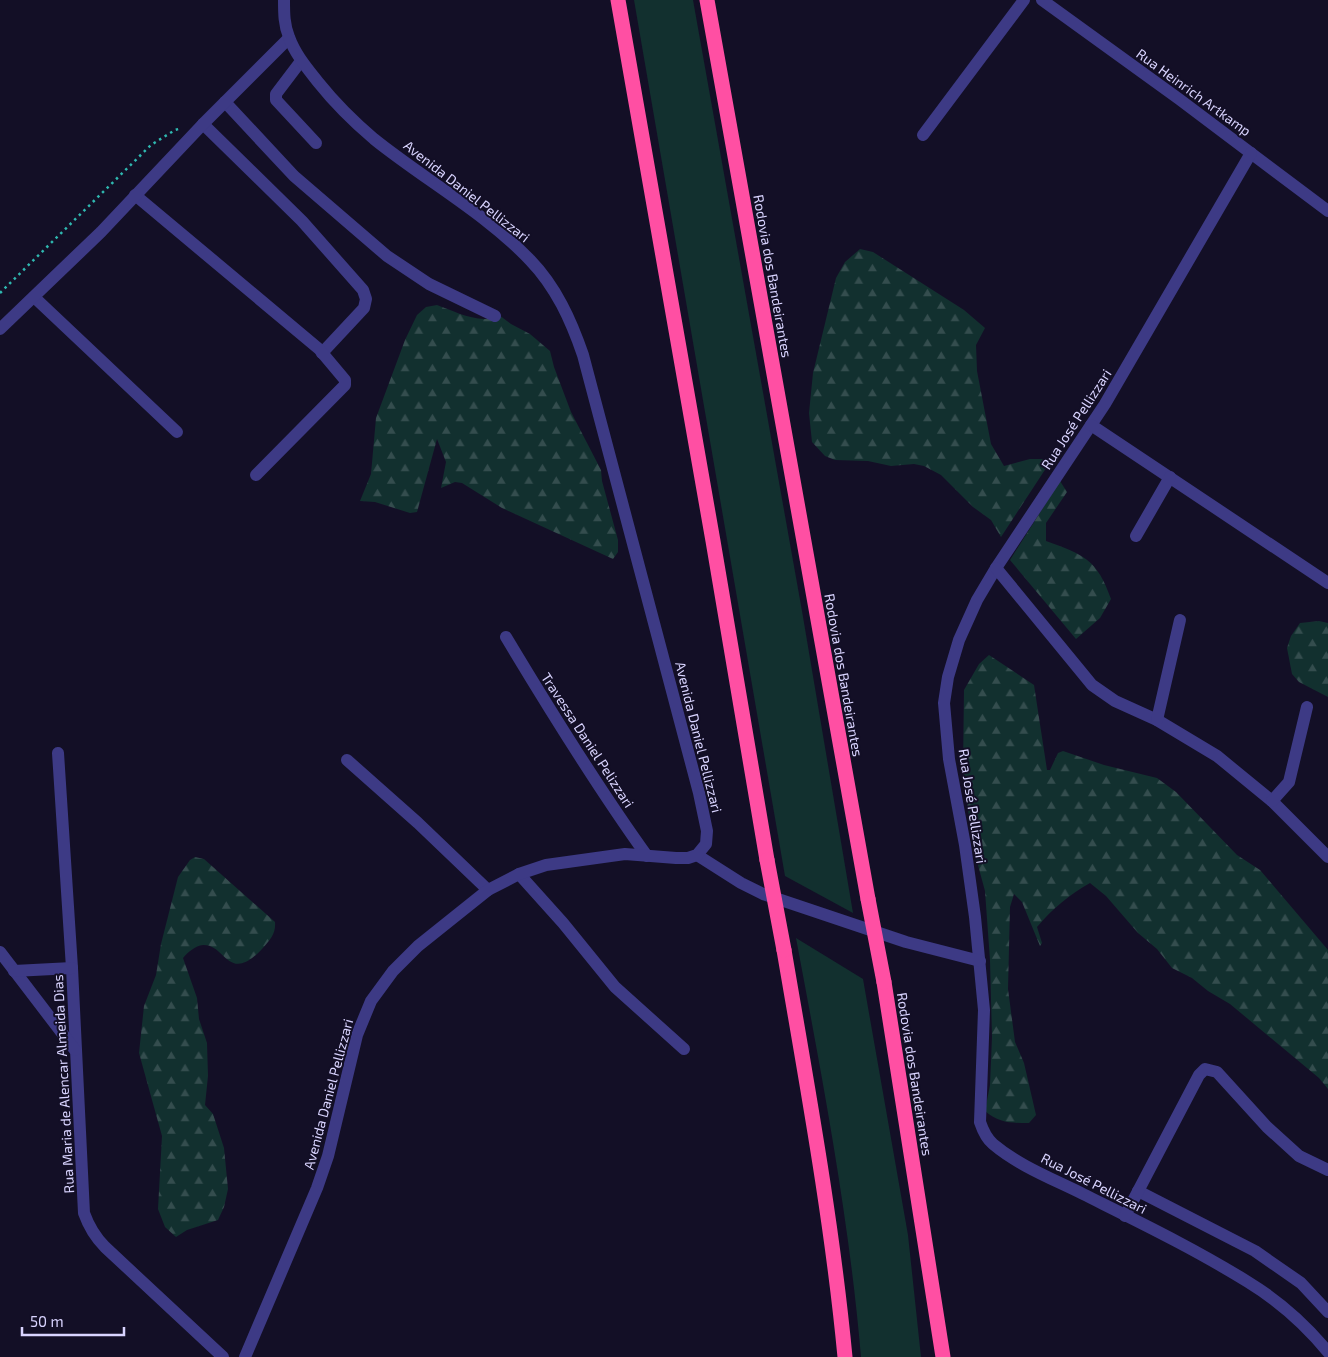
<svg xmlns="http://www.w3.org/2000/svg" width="1328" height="1357" font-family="'Exo 2',sans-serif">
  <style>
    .grass { fill: #12302f }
    .forest { fill: url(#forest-firs) }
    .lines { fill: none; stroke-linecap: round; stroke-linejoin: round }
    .path { stroke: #2fb8b0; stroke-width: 2.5; stroke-dasharray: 2.5 4; stroke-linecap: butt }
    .minor { stroke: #3d3a85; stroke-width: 12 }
    .highway { stroke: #ff4fa3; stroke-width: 15 }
    .highway-bridge { stroke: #ff4fa3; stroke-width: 15 }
    .labels { text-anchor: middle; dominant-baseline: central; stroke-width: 4; stroke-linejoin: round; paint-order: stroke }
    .street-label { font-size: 14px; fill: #d9d4ff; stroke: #130f26 }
  </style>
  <defs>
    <pattern id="forest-firs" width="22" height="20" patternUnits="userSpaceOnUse" patternTransform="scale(1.25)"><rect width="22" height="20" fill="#12302f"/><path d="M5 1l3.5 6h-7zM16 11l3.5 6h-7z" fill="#344d4e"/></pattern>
  </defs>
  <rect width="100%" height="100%" fill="#130f26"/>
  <!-- grass -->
  <g class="grass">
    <polygon points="634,0 693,0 802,611 853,913 785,876"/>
    <path d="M796,938l67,41 45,256 13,122h-60c-12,-141 -39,-280 -65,-419z"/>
  </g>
  <!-- forest -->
  <g class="forest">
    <polygon points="860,249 873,252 964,310 985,328 976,345 977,371 991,444 1004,466 1030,459 1052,459 1001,537 991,520 973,507 941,475 924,466 914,464 891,466 868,461 835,460 825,456 812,442 809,413 813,373 836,278 845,262"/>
    <path d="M437,305c17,6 45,21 62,10l12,9 19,10 20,17 4,16 17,45 30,58 1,11 16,59v12l-5,7 -111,-51 -40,-25 -7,-1 -14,6 5,-26 -9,-23 -20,73 -7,1 -35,-11 -15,-1 11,-27 5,-56 29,-78 12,-25 9,-8z"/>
    <path d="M1060,481l7,11 -21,31v18c38,14 51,18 65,58l-11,19 -24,21 -66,-79z"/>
    <polygon points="1319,621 1328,623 1328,697 1299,682 1292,674 1287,648 1291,636 1300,623"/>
    <path d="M989,655l45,30 13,85h3l8,-17 5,-2 41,14 53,13 19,14 61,63 23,15 68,80v139l-9,-11 -89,-74 -22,-13 -16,-13 -20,-10 -15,-19 -19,-16 -32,-37 -16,-13c-21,12 -37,25 -53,44l5,16 -2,3 -18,-44 -8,-8 -4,13 -2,82 7,53 9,21 12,52 -7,8c-18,0 -30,0 -44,-12l5,-26 2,-48 -2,-77 -5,-69 -13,-48 -9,-75 1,-78 15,-26z"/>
    <path d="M195,857l9,2 71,63c1,12 -5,18 -13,27 -34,36 -36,-5 -59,-4 -8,1 -15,7 -20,13l14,40 2,21 8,24 1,33 -3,29 8,9 11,34 4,41 -4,18 -6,13 -31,10 -11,7 -11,-10 -7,-18 4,-73 -23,-83 5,-47 12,-31 5,-31 17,-67 12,-17z"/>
  </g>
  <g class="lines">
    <!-- path -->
    <polyline class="path" points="0,293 151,145 175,130 182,128"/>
    <!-- minor -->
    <g class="minor">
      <polyline points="1042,0 1179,99 1328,211"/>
      <polyline points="301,61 276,94 276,100 316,143"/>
      <polyline points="225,102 294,176 387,256 429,284 495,316"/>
      <polyline points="203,124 302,221 363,290 366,299 364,308 322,353"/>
      <polyline points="923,135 1024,0"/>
      <path d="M1251,153l-146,251 -109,164 -19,32 -18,40 -11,37 -4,26 5,56 16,86 10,72 9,93 -4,112c3,9 6,16 13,22 26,22 60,35 90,50 56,28 112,55 165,88 31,19 57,42 80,70"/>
      <polyline points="135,195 319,349 345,380 345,385 256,475"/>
      <polyline points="34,297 177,432"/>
      <polyline points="0,329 101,232 203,124 289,38"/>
      <polyline points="1091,425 1328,583"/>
      <polyline points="1136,536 1170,477"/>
      <polyline points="996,568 1092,685 1115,701 1157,720 1217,756 1272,801 1328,857"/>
      <path d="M506,637c45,75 90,148 141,219"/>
      <polyline points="1157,720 1180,620"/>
      <path d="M58,753l14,215 12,245c5,14 11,24 21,34l118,110"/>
      <polyline points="347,760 418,823 488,890"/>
      <polyline points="1272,801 1289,782 1307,707"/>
      <polyline points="697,855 741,883 763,894 906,942 980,961"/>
      <polyline points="519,874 563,923 615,987 684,1049"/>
      <polyline points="0,952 75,1050"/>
      <polyline points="14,971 72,968"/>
      <polyline points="1138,1191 1255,1251 1301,1283 1328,1312"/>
      <polyline points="1125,1216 1199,1075 1205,1069 1217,1072 1267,1127 1299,1156 1328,1170"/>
      <path d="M245,1357l72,-169 11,-32 29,-121 14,-34 22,-30 25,-25 70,-56 31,-16 27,-9 79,-11 51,4h12l9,-3 9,-11 1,-13 -8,-38 -116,-438c-12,-35 -27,-68 -53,-95 -46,-48 -105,-80 -156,-121 -20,-17 -40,-37 -56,-57 -11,-14 -23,-28 -29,-45 -5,-12 -5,-24 -5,-37"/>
    </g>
    <!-- highway -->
    <g class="highway">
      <polyline points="618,0 713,541 767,860"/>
      <polyline points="707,0 868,899"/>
      <path d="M784,950c23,135 48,270 61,407"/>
      <polyline points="884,982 943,1357"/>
    </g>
    <!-- highway-bridge -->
    <g class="highway-bridge">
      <polyline points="767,860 784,950"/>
      <polyline points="868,899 884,982"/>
    </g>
  </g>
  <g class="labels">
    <!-- street labels -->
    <g class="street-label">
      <text transform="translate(1194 92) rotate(36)">Rua Heinrich Artkamp</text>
      <text transform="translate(467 191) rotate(38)">Avenida Daniel Pellizzari</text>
      <text transform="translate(773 276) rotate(80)">Rodovia dos Bandeirantes</text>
      <text transform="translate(1076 419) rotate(-57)">Rua José Pellizzari</text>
      <text transform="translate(844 675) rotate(80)">Rodovia dos Bandeirantes</text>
      <text transform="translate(699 737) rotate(76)">Avenida Daniel Pellizzari</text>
      <text transform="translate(588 740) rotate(57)">Travessa Daniel Pelizzari</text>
      <text transform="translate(973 806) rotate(81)">Rua José Pellizzari</text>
      <text transform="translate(915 1074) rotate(81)">Rodovia dos Bandeirantes</text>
      <text transform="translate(63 1084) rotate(-93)">Rua Maria de Alencar Almeida Dias</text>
      <text transform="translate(328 1094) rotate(-75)">Avenida Daniel Pellizzari</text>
      <text transform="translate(1094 1183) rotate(27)">Rua José Pellizzari</text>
    </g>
  </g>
  <!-- scale -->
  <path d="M22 1327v8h102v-8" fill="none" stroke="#d9d4ff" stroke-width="2.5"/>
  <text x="30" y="1327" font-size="15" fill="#d9d4ff" stroke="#130f26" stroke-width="4" paint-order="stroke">50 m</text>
</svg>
